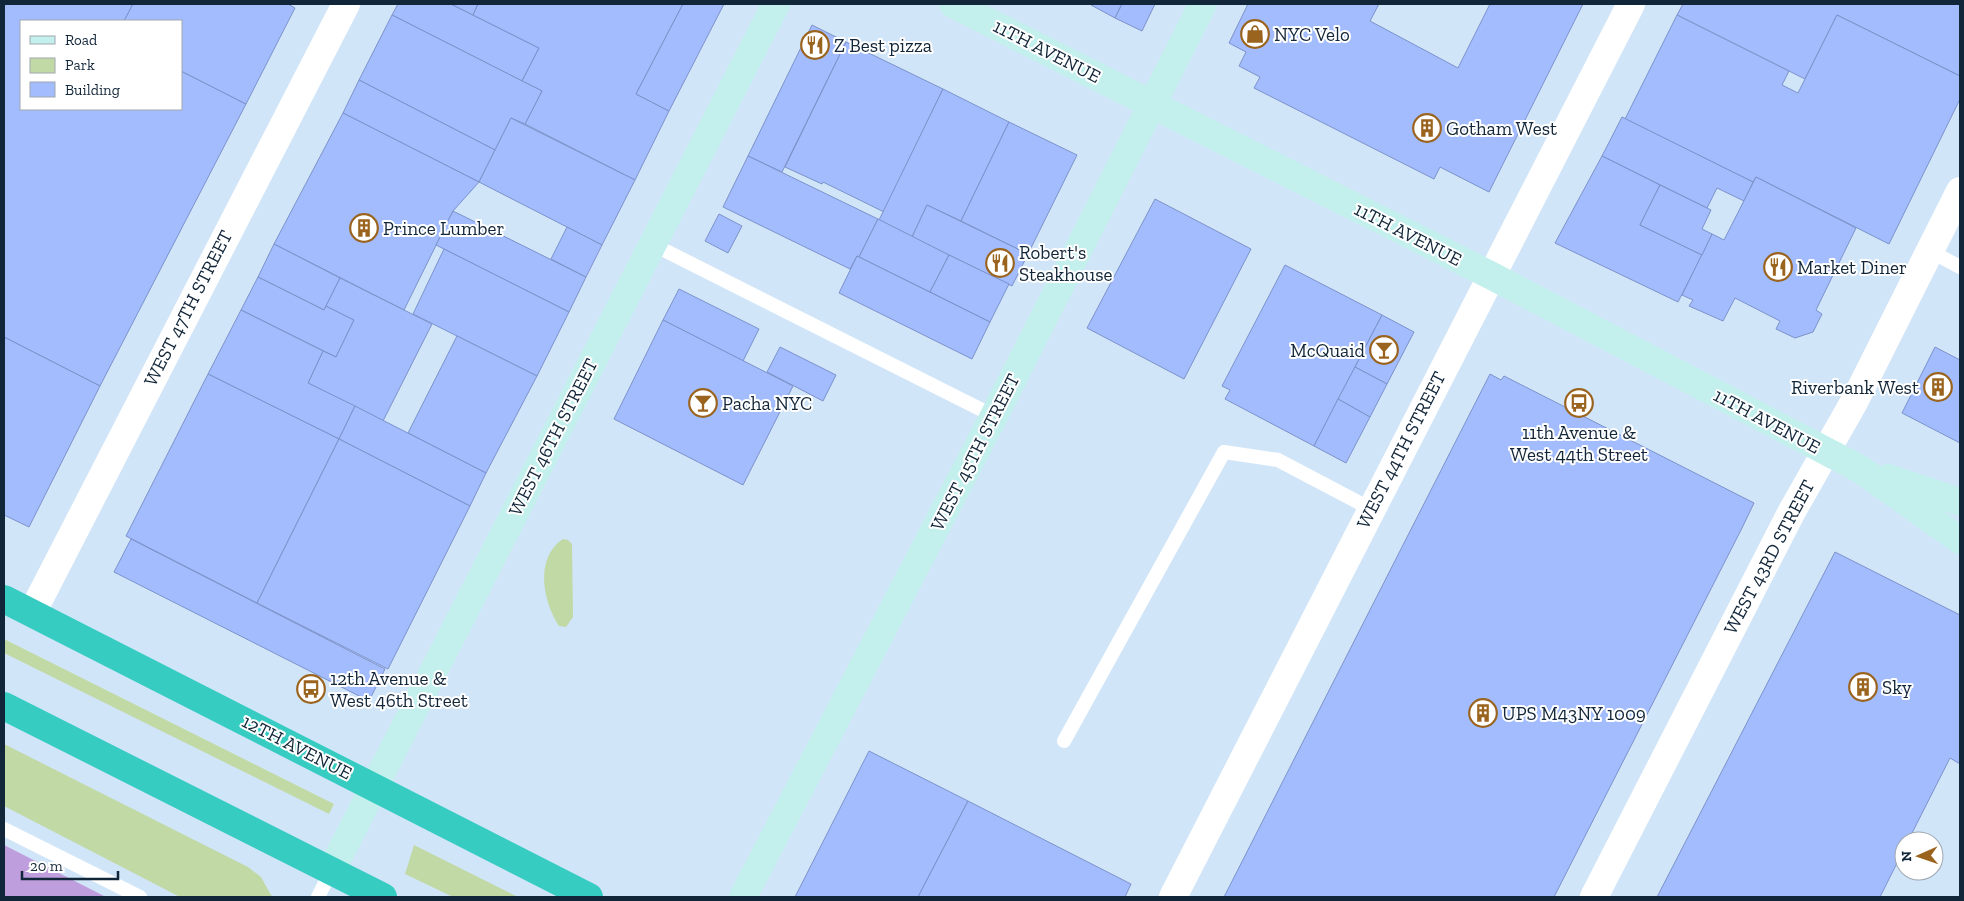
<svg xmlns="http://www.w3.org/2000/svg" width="1964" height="901" font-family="'Zilla Slab',serif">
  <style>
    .green { fill: #c1d9a5 }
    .water { fill: #bf9ede }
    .building { fill: #a2bcfd; stroke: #7c92ca }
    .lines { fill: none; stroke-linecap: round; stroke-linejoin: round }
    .lane { stroke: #fff; stroke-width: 14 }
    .street { stroke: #fff; stroke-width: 28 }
    .secondary { stroke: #c3f0ed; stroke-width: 28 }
    .highway { stroke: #36ccc2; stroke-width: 28 }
    .labels { text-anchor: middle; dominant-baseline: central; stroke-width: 4; stroke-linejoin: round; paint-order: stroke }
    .poi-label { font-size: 19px; fill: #122639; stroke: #fff; text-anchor: start }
    .street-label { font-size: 19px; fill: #122639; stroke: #fff }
  </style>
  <rect width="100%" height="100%" fill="#d1e5f9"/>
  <!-- green -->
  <g class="green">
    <path d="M563,539l5,1 4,4 1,73 -7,10 -7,-1c-16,-24 -25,-68 4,-87z"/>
    <polygon points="4,639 334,804 329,814 4,653"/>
    <polygon points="4,744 248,867 261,877 271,895 275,897 180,897 4,806"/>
    <polygon points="414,845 518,897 453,897 405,874"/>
  </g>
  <!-- water -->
  <polygon class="water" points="4,845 106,897 4,897"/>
  <!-- building -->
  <g class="building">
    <polygon points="4,4 133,4 124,21 21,21 21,109 181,109 181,71 246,104 100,386 4,337"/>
    <polygon points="133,4 288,4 295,8 246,104 181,71 181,21 124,21"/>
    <polygon points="398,4 451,4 539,48 522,81 392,15"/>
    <polygon points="451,4 478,4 473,15"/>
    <polygon points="478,4 683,4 636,94 669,111 635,180 525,124 542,91 522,81 539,48 473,15"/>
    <polygon points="683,4 724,4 669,111 636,94"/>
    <polygon points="1092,4 1122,4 1115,18 1091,5"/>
    <polygon points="1122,4 1155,4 1142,31 1115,18"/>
    <polygon points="1248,4 1379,4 1370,21 1458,68 1490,4 1583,4 1489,192 1440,167 1434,179 1254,88 1260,77 1239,66 1246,52 1229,43"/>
    <polygon points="1683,4 1960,4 1960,76 1837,15 1805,79 1677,15"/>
    <polygon points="392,15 542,91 525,124 511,118 495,150 359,80"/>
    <polygon points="1677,15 1789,71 1782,85 1798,93 1837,15 1960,76 1960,99 1889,244 1756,177 1753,182 1625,119"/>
    <polygon points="812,25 846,42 782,172 748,156"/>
    <polygon points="846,42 943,89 884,212 823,182 822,184 785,167"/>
    <polygon points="359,80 495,150 479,182 343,113"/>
    <polygon points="943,89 1009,122 961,221 927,205 912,237 879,220"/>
    <polygon points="343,113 479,182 453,211 404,310 274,244"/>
    <polygon points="1622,117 1753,182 1744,201 1717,188 1707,208 1602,156"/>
    <polygon points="511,118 635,180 602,245 479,182"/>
    <polygon points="1009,122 1077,155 1028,254 961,221"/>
    <polygon points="748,156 878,219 859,257 857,256 850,269 723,207"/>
    <polygon points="1602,156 1660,185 1640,225 1702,255 1678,302 1555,243"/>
    <polygon points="1756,177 1856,228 1816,310 1822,314 1813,332 1795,338 1776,329 1780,321 1735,298 1723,321 1689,306 1693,300 1682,295 1712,234 1724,240"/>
    <polygon points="1660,185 1711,210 1702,229 1712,234 1702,255 1640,225"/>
    <polygon points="1155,199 1251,249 1184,379 1087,328"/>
    <polygon points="927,205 1028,254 1012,286 912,237"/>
    <polygon points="453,211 586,277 569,312 436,245"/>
    <polygon points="719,214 742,226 728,253 705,241"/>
    <polygon points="878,219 949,255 930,292 859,257"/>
    <polygon points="567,227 602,245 586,277 551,259"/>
    <polygon points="274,244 340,278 324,310 258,277"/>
    <polygon points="444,249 569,312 537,376 413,314"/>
    <polygon points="949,255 1009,284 990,322 930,292"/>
    <polygon points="857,256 990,322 972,359 839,293"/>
    <polygon points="1285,265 1382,315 1314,446 1225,399 1230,390 1222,386"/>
    <polygon points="258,277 324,310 326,306 354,320 336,357 241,310"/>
    <polygon points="340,278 432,324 383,421 308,383 323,351 336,357 354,320 326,306"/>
    <polygon points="679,289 759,329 743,361 663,320"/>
    <polygon points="241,310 323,351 308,383 355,406 339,439 208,374"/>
    <polygon points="1382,315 1414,332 1387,384 1355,367"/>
    <polygon points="663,320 793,386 743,485 614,419"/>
    <polygon points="457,336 537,376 486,473 408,433"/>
    <polygon points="4,337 100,386 29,527 4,515"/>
    <polygon points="780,347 836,375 823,401 767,372"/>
    <polygon points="1935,347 1960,360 1960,443 1902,413"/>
    <polygon points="1355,367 1387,384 1370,417 1338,399"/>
    <polygon points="208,374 339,439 257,603 126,536"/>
    <polygon points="1490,374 1501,380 1504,376 1754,503 1742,528 1554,897 1224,897"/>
    <polygon points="1338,399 1370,417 1346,463 1314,446"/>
    <polygon points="355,406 486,473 470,506 339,439"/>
    <polygon points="339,439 470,506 388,669 257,603"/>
    <polygon points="131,539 385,669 369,701 114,572"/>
    <polygon points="1835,552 1960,615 1960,764 1950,758 1908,841 1904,841 1904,849 1880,897 1657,897"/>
    <polygon points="869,751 968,801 918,897 795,897"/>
    <polygon points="968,801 1131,884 1125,897 918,897"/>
  </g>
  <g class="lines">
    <!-- lane -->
    <g class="lane">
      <polyline points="652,244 994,416"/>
      <polyline points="1930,251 1960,267"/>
      <polyline points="1064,741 1224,452 1278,460 1371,509"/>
      <polyline points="4,829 140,897"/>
      <polyline points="318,897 331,871"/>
    </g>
    <!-- street -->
    <g class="street">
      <polyline points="32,613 346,4"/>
      <polyline points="1173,897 1631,4"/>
      <polyline points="1594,897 1791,513 1854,402 1960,191"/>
    </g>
    <!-- secondary -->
    <g class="secondary">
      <polyline points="953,4 1492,276 1860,469 1960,540"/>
      <polyline points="1888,478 1960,502"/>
      <polyline points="331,871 776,4"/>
      <polyline points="743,897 994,416 1203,4"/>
    </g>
    <!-- highway -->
    <g class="highway">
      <polyline points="4,599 589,897"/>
      <polyline points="4,706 383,897"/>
    </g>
  </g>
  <!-- icons -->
  <defs>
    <symbol id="shop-ring" viewBox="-11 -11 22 22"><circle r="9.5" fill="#fff" stroke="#9b641e" stroke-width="1.5"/><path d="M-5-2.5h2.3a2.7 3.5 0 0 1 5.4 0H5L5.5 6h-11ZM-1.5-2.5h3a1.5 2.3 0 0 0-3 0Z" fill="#9b641e"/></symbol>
    <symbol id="restaurant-ring" viewBox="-11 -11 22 22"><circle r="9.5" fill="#fff" stroke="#9b641e" stroke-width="1.5"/><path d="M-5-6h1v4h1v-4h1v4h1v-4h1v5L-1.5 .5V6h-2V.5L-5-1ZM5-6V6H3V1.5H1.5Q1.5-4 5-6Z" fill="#9b641e"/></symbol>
    <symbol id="building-ring" viewBox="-11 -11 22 22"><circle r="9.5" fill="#fff" stroke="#9b641e" stroke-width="1.5"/><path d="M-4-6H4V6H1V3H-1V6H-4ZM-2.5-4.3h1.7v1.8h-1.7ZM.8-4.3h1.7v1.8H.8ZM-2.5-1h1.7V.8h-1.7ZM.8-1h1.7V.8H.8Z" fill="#9b641e"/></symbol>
    <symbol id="bar-ring" viewBox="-11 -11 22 22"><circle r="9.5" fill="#fff" stroke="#9b641e" stroke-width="1.5"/><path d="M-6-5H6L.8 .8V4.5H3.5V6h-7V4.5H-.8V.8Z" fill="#9b641e"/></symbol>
    <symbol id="bus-ring" viewBox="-11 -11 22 22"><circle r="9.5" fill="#fff" stroke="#9b641e" stroke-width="1.5"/><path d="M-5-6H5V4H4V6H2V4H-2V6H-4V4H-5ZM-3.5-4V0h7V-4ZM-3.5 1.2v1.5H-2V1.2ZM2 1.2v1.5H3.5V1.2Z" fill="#9b641e"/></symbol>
  </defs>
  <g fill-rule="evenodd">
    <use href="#shop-ring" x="1239" y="18" width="32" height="32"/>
    <use href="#restaurant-ring" x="799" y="29" width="32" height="32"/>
    <use href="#building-ring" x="1411" y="112" width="32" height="32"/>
    <use href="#building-ring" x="348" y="212" width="32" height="32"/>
    <use href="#restaurant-ring" x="984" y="247" width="32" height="32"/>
    <use href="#restaurant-ring" x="1762" y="251" width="32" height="32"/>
    <use href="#bar-ring" x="1368" y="334" width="32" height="32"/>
    <use href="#building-ring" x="1922" y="371" width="32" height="32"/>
    <use href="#bar-ring" x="687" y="387" width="32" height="32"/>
    <use href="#bus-ring" x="1563" y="387" width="32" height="32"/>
    <use href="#building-ring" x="1847" y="671" width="32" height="32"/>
    <use href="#bus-ring" x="295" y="673" width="32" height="32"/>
    <use href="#building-ring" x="1467" y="697" width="32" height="32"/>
  </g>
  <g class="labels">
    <!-- poi labels -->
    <g class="poi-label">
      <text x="1274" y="34">NYC Velo</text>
      <text x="834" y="45">Z Best pizza</text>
      <text x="1446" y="128">Gotham West</text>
      <text x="383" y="228">Prince Lumber</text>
      <text x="1019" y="252">Robert's<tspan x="1019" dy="22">Steakhouse</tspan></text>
      <text x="1797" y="267">Market Diner</text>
      <text x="1365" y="350" text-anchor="end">McQuaid</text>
      <text x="1919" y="387" text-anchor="end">Riverbank West</text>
      <text x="722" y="403">Pacha NYC</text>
      <text x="1579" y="432" text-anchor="middle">11th Avenue &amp;<tspan x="1579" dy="22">West 44th Street</tspan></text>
      <text x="330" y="678">12th Avenue &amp;<tspan x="330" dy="22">West 46th Street</tspan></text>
      <text x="1882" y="687">Sky</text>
      <text x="1502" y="713">UPS M43NY 1009</text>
    </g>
    <!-- street labels -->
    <g class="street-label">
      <text transform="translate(1047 51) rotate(27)">11TH AVENUE</text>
      <text transform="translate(1408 234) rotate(27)">11TH AVENUE</text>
      <text transform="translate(188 308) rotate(-63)">WEST 47TH STREET</text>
      <text transform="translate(1767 421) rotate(28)">11TH AVENUE</text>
      <text transform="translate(553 437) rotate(-63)">WEST 46TH STREET</text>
      <text transform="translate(1401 450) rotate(-63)">WEST 44TH STREET</text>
      <text transform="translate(975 452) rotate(-63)">WEST 45TH STREET</text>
      <text transform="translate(1769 557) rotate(-62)">WEST 43RD STREET</text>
      <text transform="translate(297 747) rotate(27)">12TH AVENUE</text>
    </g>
  </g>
  <!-- border -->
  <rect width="1964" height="901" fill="none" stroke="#122639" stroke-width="10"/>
  <!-- legend -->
  <rect x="20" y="20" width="162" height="90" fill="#ffffff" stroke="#a0a8b0"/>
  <rect x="30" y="36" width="25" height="8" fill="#c3f0ed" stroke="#a0a8b0"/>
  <text x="65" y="45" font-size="15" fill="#122639">Road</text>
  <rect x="30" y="58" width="25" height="15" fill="#c1d9a5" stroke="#a0a8b0"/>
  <text x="65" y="70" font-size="15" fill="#122639">Park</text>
  <rect x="30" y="82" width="25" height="15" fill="#a2bcfd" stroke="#a0a8b0"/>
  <text x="65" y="95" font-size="15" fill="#122639">Building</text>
  <!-- north arrow -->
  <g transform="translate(1919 856) rotate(268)"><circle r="24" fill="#ffffff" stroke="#a0a8b0"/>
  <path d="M0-4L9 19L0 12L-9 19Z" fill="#9b641e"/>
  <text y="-8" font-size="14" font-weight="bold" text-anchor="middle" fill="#122639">N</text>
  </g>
  <!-- scale -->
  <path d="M22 871v8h96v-8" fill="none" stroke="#122639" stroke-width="2.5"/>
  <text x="30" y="871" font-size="15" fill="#122639" stroke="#ffffff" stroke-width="4" paint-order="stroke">20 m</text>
</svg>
